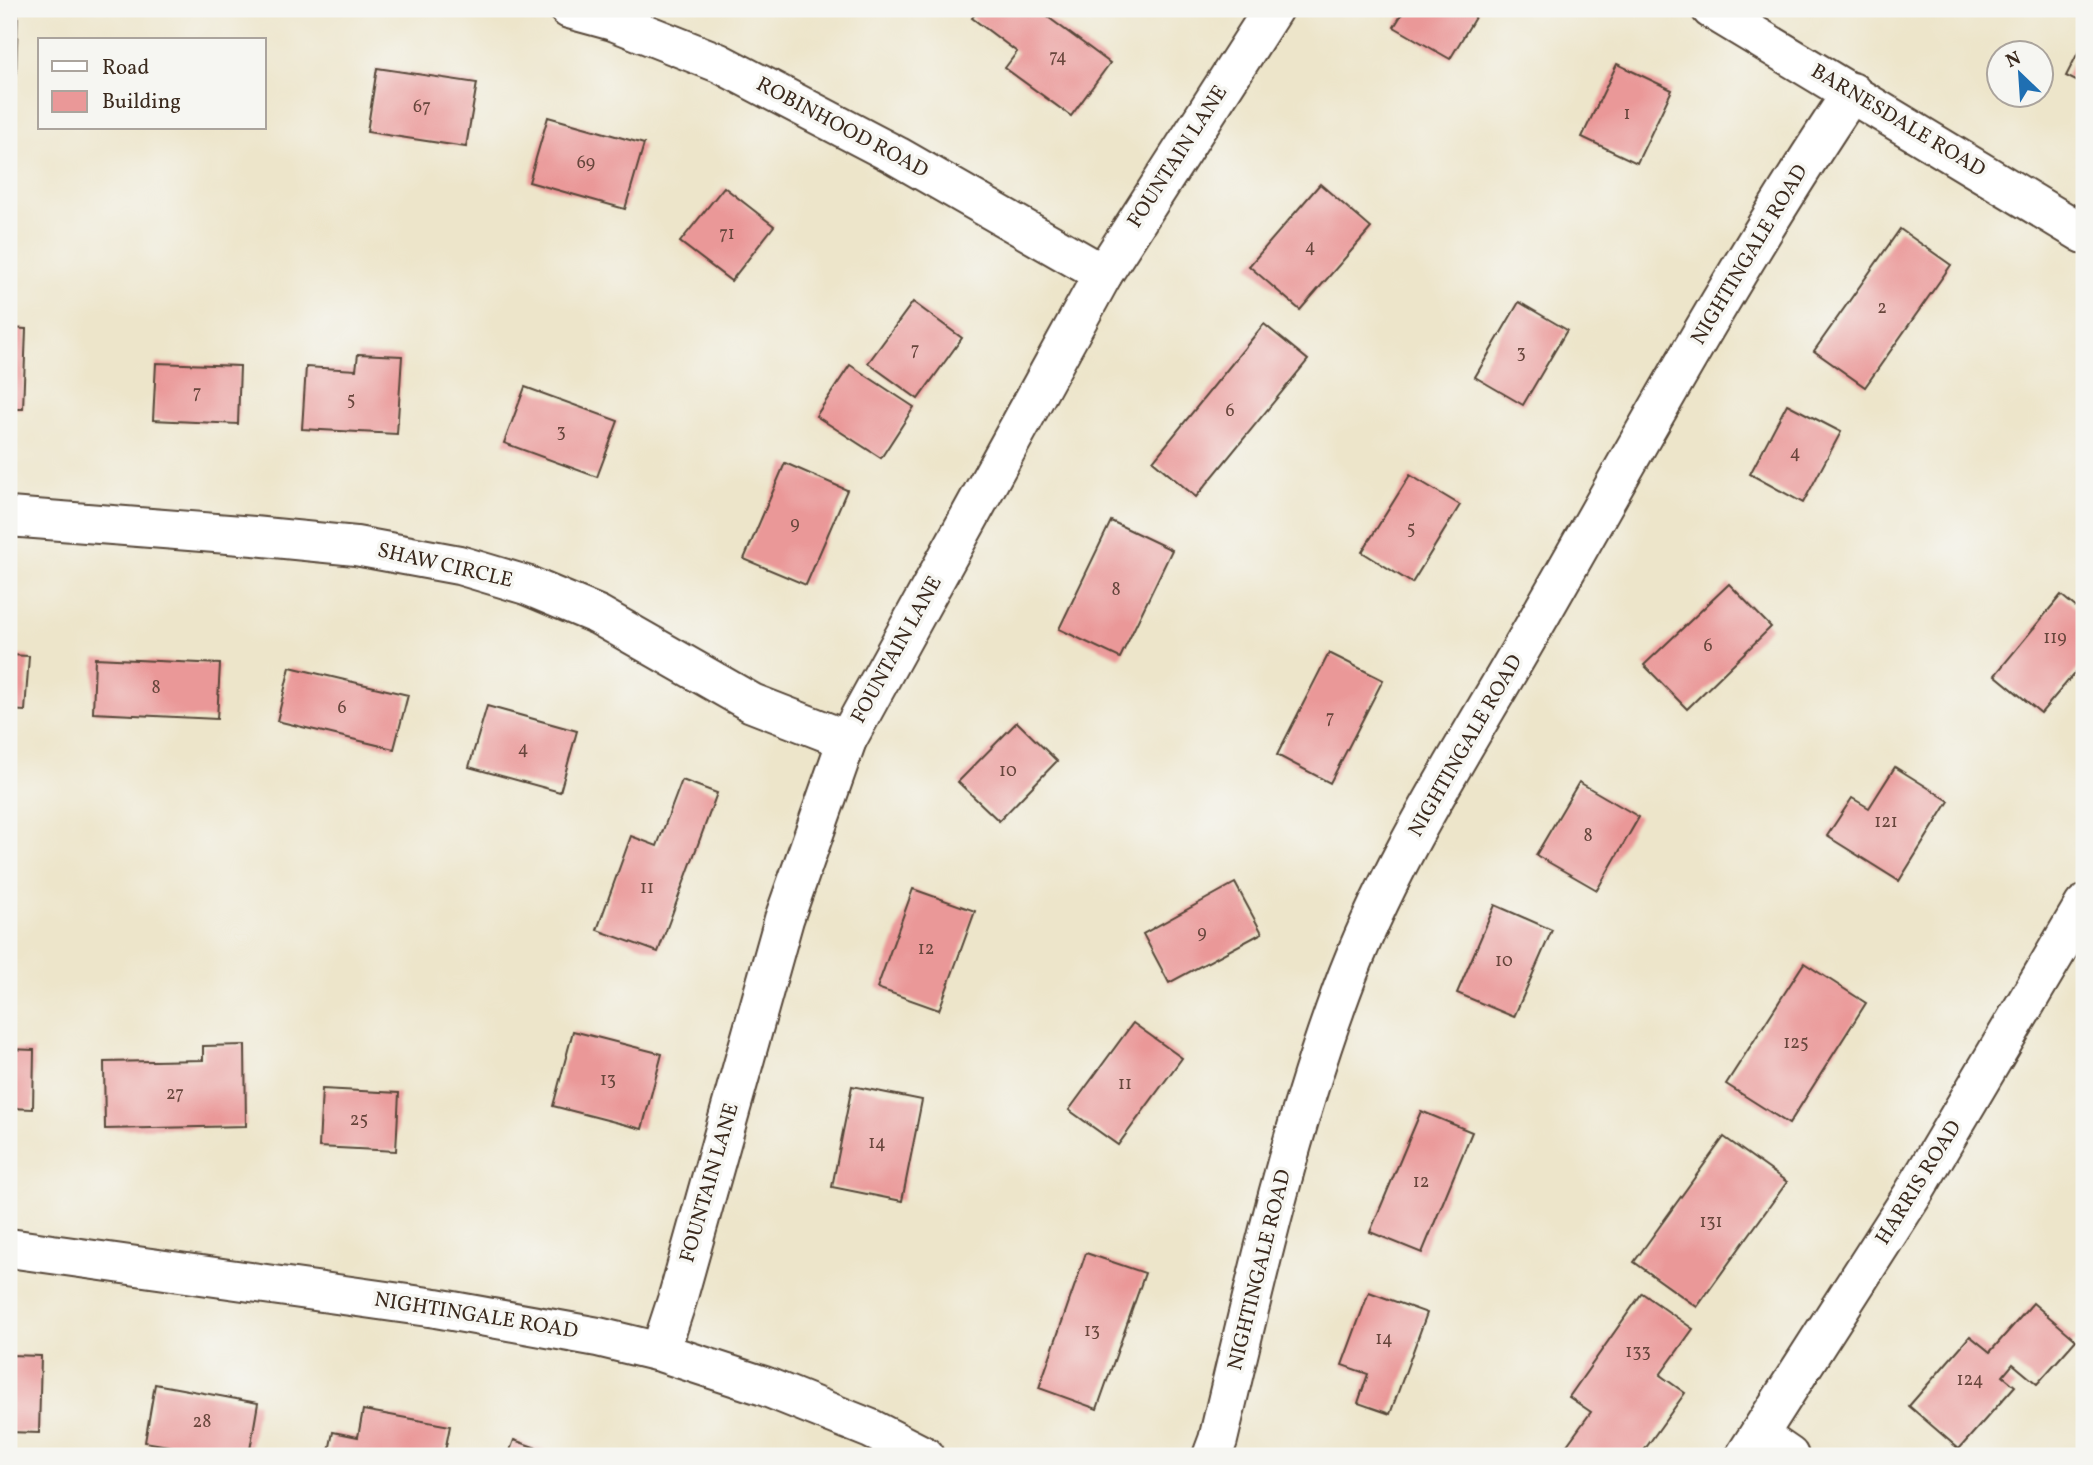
<svg xmlns="http://www.w3.org/2000/svg" width="2093" height="1465" font-family="Vollkorn,serif">
  <style>
    .building { fill: #ea9898 }
    .lines { fill: none; stroke-linecap: round; stroke-linejoin: round }
    .minor-casing { stroke: #564638; stroke-width: 42 }
    .tertiary-casing { stroke: #564638; stroke-width: 42 }
    .minor { stroke: #fff; stroke-width: 38 }
    .tertiary { stroke: #fff; stroke-width: 38 }
    .labels { text-anchor: middle; dominant-baseline: central; stroke-width: 7; stroke-linejoin: round; paint-order: stroke }
    .number-label { font-size: 18px; fill: #67463c }
    .street-label { font-size: 21px; fill: #3b2a1e; stroke: #f6f6f2 }
  </style>
  <rect width="100%" height="100%" fill="#f6f6f2"/>
  <filter id="ink" filterUnits="userSpaceOnUse"><feTurbulence type="fractalNoise" baseFrequency=".0143" numOctaves="2"/><feDisplacementMap in="SourceGraphic" scale="14" xChannelSelector="R" yChannelSelector="G"/><feConvolveMatrix kernelMatrix="1 2 1 2 8 2 1 2 1" color-interpolation-filters="sRGB"/></filter>
  <filter id="wash" filterUnits="userSpaceOnUse"><feTurbulence type="fractalNoise" baseFrequency=".00686" numOctaves="4" result="noise"/><feDisplacementMap in="SourceGraphic" scale="28" xChannelSelector="R" yChannelSelector="G"/><feGaussianBlur stdDeviation="1.57" result="paint"/><feColorMatrix in="noise" values="0 0 0 0 0 0 0 0 0 0 0 0 0 0 0 0 0 1.4 0 .05"/><feComposite in="paint" operator="in"/></filter>
  <g filter="url(#wash)">
    <rect width="100%" height="100%" fill="#ede5ca"/>
    <g id="blocks">
      <!-- building -->
      <g class="building">
        <polygon points="979,9 1037,9 1110,63 1071,116 1005,68 1017,52 972,18"/>
        <polygon points="1405,9 1480,9 1450,59 1394,27"/>
        <polygon points="9,13 18,13 16,77 9,77"/>
        <polygon points="2084,41 2084,85 2066,76"/>
        <polygon points="1617,64 1672,90 1637,163 1582,137"/>
        <polygon points="377,68 477,83 466,147 367,132"/>
        <polygon points="548,117 644,144 625,209 529,182"/>
        <polygon points="1320,184 1371,228 1300,310 1249,266"/>
        <polygon points="724,187 774,226 731,281 680,242"/>
        <polygon points="1900,229 1951,265 1865,387 1814,351"/>
        <polygon points="913,302 962,338 918,399 868,363"/>
        <polygon points="1519,302 1567,330 1523,405 1475,377"/>
        <polygon points="1264,324 1308,360 1196,497 1153,461"/>
        <polygon points="9,328 26,329 23,409 9,409"/>
        <polygon points="358,354 402,356 397,434 302,429 306,367 356,370"/>
        <polygon points="156,363 240,366 238,424 153,420"/>
        <polygon points="850,365 914,407 881,458 816,416"/>
        <polygon points="525,387 618,421 597,477 504,443"/>
        <polygon points="1787,404 1841,432 1803,503 1750,474"/>
        <polygon points="785,463 847,490 806,585 744,559"/>
        <polygon points="1410,475 1460,505 1412,583 1362,552"/>
        <polygon points="1111,521 1172,550 1120,658 1059,629"/>
        <polygon points="1729,584 1771,627 1687,709 1644,665"/>
        <polygon points="2061,595 2084,614 2084,662 2041,713 1995,675"/>
        <polygon points="1329,653 1383,680 1330,783 1277,755"/>
        <polygon points="9,655 29,656 25,711 9,710"/>
        <polygon points="95,658 220,664 217,719 93,713"/>
        <polygon points="290,667 408,695 394,749 277,721"/>
        <polygon points="487,706 577,731 560,792 469,767"/>
        <polygon points="1017,722 1057,761 999,821 958,782"/>
        <polygon points="1895,767 1949,801 1899,881 1827,836 1852,798 1869,808"/>
        <polygon points="682,780 717,793 658,952 597,930 631,836 657,846"/>
        <polygon points="1579,782 1639,817 1597,890 1536,855"/>
        <polygon points="1235,883 1262,933 1169,983 1143,934"/>
        <polygon points="913,889 975,911 939,1010 877,988"/>
        <polygon points="1495,905 1552,930 1514,1017 1457,993"/>
        <polygon points="1804,963 1866,1003 1789,1124 1726,1084"/>
        <polygon points="1133,1023 1182,1058 1118,1145 1069,1110"/>
        <polygon points="573,1031 662,1054 642,1129 553,1106"/>
        <polygon points="245,1045 246,1126 105,1129 104,1062 203,1060 203,1046"/>
        <polygon points="9,1049 34,1050 33,1109 9,1108"/>
        <polygon points="852,1086 922,1100 902,1201 832,1187"/>
        <polygon points="322,1089 399,1093 396,1151 319,1147"/>
        <polygon points="1421,1111 1472,1132 1422,1253 1370,1232"/>
        <polygon points="1724,1137 1787,1182 1697,1307 1634,1262"/>
        <polygon points="1086,1253 1145,1273 1097,1409 1039,1388"/>
        <polygon points="1369,1292 1427,1313 1390,1414 1358,1403 1368,1374 1342,1365"/>
        <polygon points="1642,1293 1693,1329 1660,1375 1685,1393 1640,1456 1559,1456 1591,1412 1569,1397"/>
        <polygon points="2033,1303 2076,1340 2037,1384 2013,1364 2003,1376 2015,1386 1959,1449 1909,1406 1970,1336 1990,1352"/>
        <polygon points="9,1355 41,1356 39,1433 9,1432"/>
        <polygon points="155,1384 258,1403 249,1456 226,1456 145,1442"/>
        <polygon points="363,1410 450,1426 444,1456 328,1456 333,1432 358,1437"/>
        <polygon points="514,1440 559,1456 508,1456"/>
      </g>
    </g>
  </g>
  <g filter="url(#ink)">
    <use href="#blocks" fill-opacity="0" stroke="#564638" stroke-width="2"/>
    <g class="lines">
      <defs>
        <g id="minor">
          <polyline points="569,9 613,21 719,63 897,156 1103,274"/>
          <polyline points="1711,9 2084,234"/>
          <polyline points="9,517 254,536 356,546 459,565 526,585 598,615 752,703 847,740"/>
          <polyline points="9,1248 436,1308 598,1337 660,1352 764,1386 871,1429 924,1456"/>
          <polyline points="660,1352 677,1300 784,919 847,740 1103,274 1273,9"/>
          <polyline points="1760,1436 1789,1456"/>
          <path d="M1212,1456l6,-16c36,-152 70,-304 124,-450 48,-130 126,-247 194,-367 102,-178 201,-360 316,-531"/>
        </g>
        <polyline id="tertiary" points="1745,1456 1913,1194 2084,905"/>
      </defs>
      <!-- minor casing -->
      <use href="#minor" class="minor-casing"/>
      <!-- tertiary casing -->
      <use href="#tertiary" class="tertiary-casing"/>
      <!-- minor -->
      <use href="#minor" class="minor"/>
      <!-- tertiary -->
      <use href="#tertiary" class="tertiary"/>
    </g>
  </g>
  <g class="labels">
    <!-- number labels -->
    <g class="number-label">
      <text x="1058" y="57">74</text>
      <text x="422" y="107">67</text>
      <text x="1627" y="114">1</text>
      <text x="586" y="163">69</text>
      <text x="727" y="234">71</text>
      <text x="1310" y="247">4</text>
      <text x="1882" y="308">2</text>
      <text x="915" y="350">7</text>
      <text x="1521" y="353">3</text>
      <text x="197" y="393">7</text>
      <text x="351" y="400">5</text>
      <text x="1230" y="411">6</text>
      <text x="561" y="432">3</text>
      <text x="1795" y="453">4</text>
      <text x="795" y="524">9</text>
      <text x="1411" y="529">5</text>
      <text x="1116" y="590">8</text>
      <text x="2055" y="638">119</text>
      <text x="1708" y="646">6</text>
      <text x="156" y="688">8</text>
      <text x="342" y="708">6</text>
      <text x="1330" y="718">7</text>
      <text x="523" y="749">4</text>
      <text x="1008" y="771">10</text>
      <text x="1886" y="822">121</text>
      <text x="1588" y="836">8</text>
      <text x="647" y="888">11</text>
      <text x="1202" y="933">9</text>
      <text x="926" y="949">12</text>
      <text x="1504" y="961">10</text>
      <text x="1796" y="1043">125</text>
      <text x="608" y="1080">13</text>
      <text x="1125" y="1084">11</text>
      <text x="175" y="1094">27</text>
      <text x="359" y="1120">25</text>
      <text x="877" y="1143">14</text>
      <text x="1421" y="1182">12</text>
      <text x="1711" y="1222">131</text>
      <text x="1092" y="1331">13</text>
      <text x="1384" y="1339">14</text>
      <text x="1638" y="1352">133</text>
      <text x="1970" y="1380">124</text>
      <text x="202" y="1422">28</text>
    </g>
    <!-- street labels -->
    <g class="street-label">
      <text transform="translate(1898 121) rotate(31)">BARNESDALE ROAD</text>
      <text transform="translate(842 128) rotate(28)">ROBINHOOD ROAD</text>
      <text transform="translate(1178 157) rotate(-57)">FOUNTAIN LANE</text>
      <text transform="translate(1750 255) rotate(-59)">NIGHTINGALE ROAD</text>
      <text transform="translate(445 566) rotate(13)">SHAW CIRCLE</text>
      <text transform="translate(897 650) rotate(-61)">FOUNTAIN LANE</text>
      <text transform="translate(1466 746) rotate(-60)">NIGHTINGALE ROAD</text>
      <text transform="translate(710 1183) rotate(-74)">FOUNTAIN LANE</text>
      <text transform="translate(1919 1183) rotate(-58)">HARRIS ROAD</text>
      <text transform="translate(1260 1270) rotate(-76)">NIGHTINGALE ROAD</text>
      <text transform="translate(476 1316) rotate(9)">NIGHTINGALE ROAD</text>
    </g>
  </g>
  <!-- margin -->
  <rect width="2093" height="1465" fill="none" stroke="#f6f6f2" stroke-width="35"/>
  <!-- legend -->
  <rect x="38" y="38" width="228" height="91" fill="#f6f6f2" stroke="#aba49d" stroke-width="2"/>
  <rect x="52" y="61" width="35" height="10" fill="#ffffff" stroke="#aba49d" stroke-width="2"/>
  <text x="102" y="74" font-size="21" fill="#3b2a1e">Road</text>
  <rect x="52" y="91" width="35" height="21" fill="#ea9898" stroke="#aba49d" stroke-width="2"/>
  <text x="102" y="108" font-size="21" fill="#3b2a1e">Building</text>
  <!-- north arrow -->
  <g transform="translate(2020 74) rotate(335)"><circle r="33" fill="#f6f6f2" stroke="#aba49d" stroke-width="2"/>
  <path d="M0-5L12 26L0 18L-12 26Z" fill="#1f6fb2"/>
  <text y="-10" font-size="19" font-weight="bold" text-anchor="middle" fill="#3b2a1e">N</text>
  </g>
</svg>
